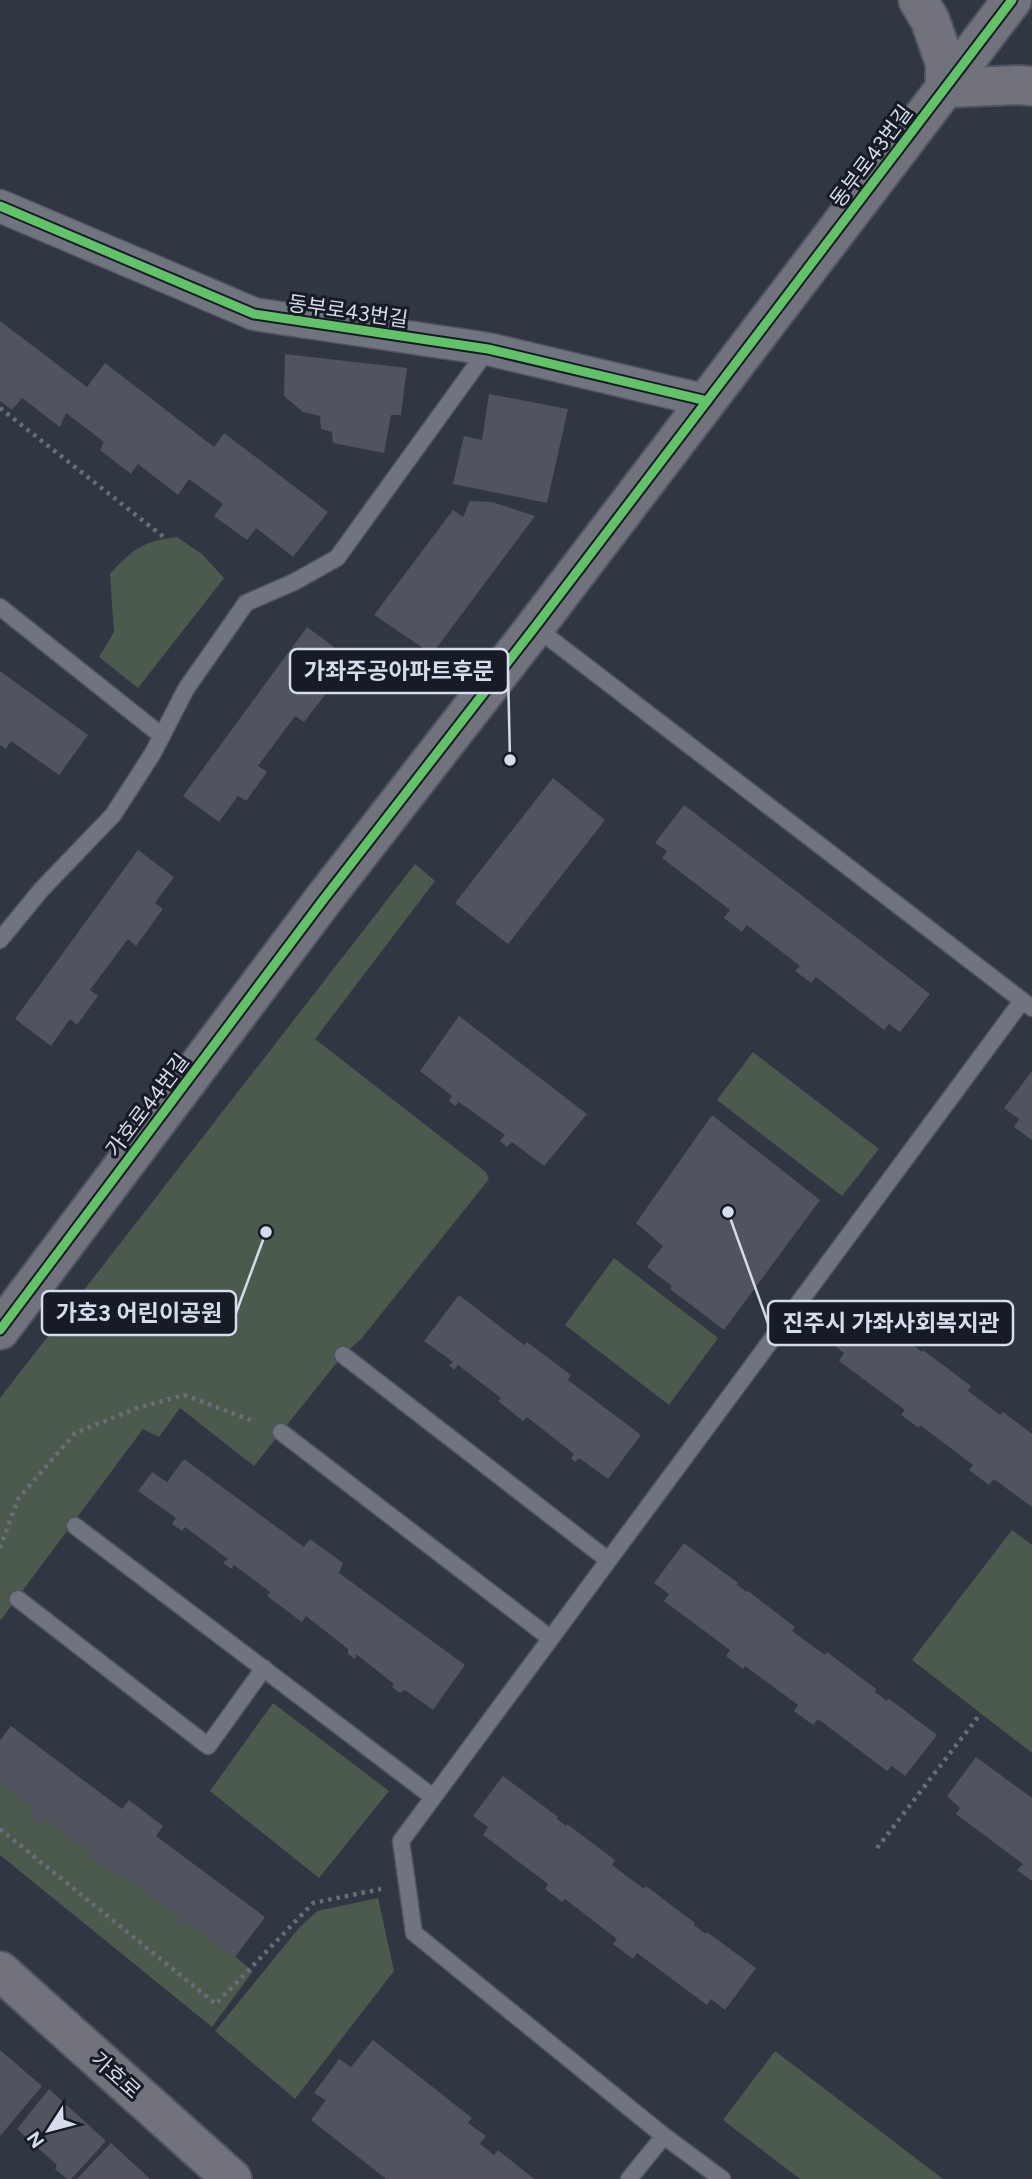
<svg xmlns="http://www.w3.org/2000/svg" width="1032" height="2179" font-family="Figtree,'Noto Sans KR',sans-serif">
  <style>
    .green { fill: #4c594d }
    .building { fill: #51535e }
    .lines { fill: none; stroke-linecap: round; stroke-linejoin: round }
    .lane-casing { stroke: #4f5460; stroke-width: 19 }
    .street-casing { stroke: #4f5460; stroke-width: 35 }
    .secondary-casing { stroke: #4f5460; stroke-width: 42 }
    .path { stroke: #696d78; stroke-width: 4.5; stroke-dasharray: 3.5 5; stroke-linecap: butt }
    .lane { stroke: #6f747f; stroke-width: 16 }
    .street { stroke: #6f747f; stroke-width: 32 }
    .secondary { stroke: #71727c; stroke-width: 38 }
    .cycleway-casing { stroke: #171b26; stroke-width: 13 }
    .cycleway { stroke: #61c268; stroke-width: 9 }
    .labels { text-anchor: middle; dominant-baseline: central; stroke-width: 6; stroke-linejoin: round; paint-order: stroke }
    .street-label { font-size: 21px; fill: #d5dcec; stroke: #171b26 }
    .leader { fill: none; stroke: #d5dcec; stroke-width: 2.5 }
    .callout-dot { fill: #d5dcec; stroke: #171b26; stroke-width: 2.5 }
    .callout { fill: #171b26; stroke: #d5dcec; stroke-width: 2.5 }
    .callout-label { font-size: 23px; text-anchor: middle; font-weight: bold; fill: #d5dcec }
  </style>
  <rect width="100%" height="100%" fill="#313643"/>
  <!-- green -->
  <g class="green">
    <path d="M177,537l26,18 21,23 -86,110 -39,-31 15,-25 -4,-58c22,-25 34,-33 67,-37z"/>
    <polygon points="415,864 435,881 315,1039 486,1172 489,1179 361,1339 343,1355 254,1466 180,1408 159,1437 143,1429 0,1621 0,1398"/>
    <polygon points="753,1052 879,1149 842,1196 717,1100"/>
    <polygon points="614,1258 718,1338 669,1405 565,1325"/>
    <polygon points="1012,1530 1032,1545 1032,1753 912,1660"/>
    <polygon points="273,1703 389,1791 319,1878 210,1791"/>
    <polygon points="0,1771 253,1971 212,2027 0,1855"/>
    <polygon points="378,1898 394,1971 295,2099 215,2031 299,1928 317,1911"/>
    <polygon points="775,2051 943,2179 800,2179 723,2120"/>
  </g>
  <!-- building -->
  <g class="building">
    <polygon points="0,321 87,387 105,363 214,447 224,433 328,512 293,557 256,528 247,540 214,516 223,504 189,479 178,495 138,464 131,474 100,450 104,442 66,413 60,427 22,398 12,410 0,401"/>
    <polygon points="285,354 407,368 401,415 391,415 384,453 333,443 332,432 321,429 320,416 303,412 284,396"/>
    <polygon points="489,394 568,409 547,503 453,484 464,436 482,440"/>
    <polygon points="470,501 492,502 535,516 432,654 374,615 453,510 463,517"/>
    <polygon points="307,627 342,653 322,680 331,687 304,722 295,716 258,766 267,772 246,801 238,796 219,822 183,796"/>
    <polygon points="0,671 88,735 59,775 11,741 6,749 0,745"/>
    <polygon points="553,778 605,820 508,944 455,903"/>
    <polygon points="684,805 930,994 900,1032 889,1024 884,1030 816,977 811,983 795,971 800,966 747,925 742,932 724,918 730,910 662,858 667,851 655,843"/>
    <polygon points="138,850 174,877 155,903 163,909 136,946 128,939 90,990 98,996 77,1025 70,1019 51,1046 15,1019"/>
    <polygon points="459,1016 587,1114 544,1166 512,1142 507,1147 500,1141 505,1135 459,1102 455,1106 449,1101 452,1096 420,1071"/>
    <polygon points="1032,1071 1032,1140 1014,1127 1019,1119 1004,1108"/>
    <polygon points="712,1115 820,1200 724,1330 670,1289 672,1286 647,1267 663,1246 636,1223"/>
    <polygon points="459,1295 524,1345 527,1342 571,1375 568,1380 641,1435 608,1479 579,1458 575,1462 571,1458 574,1454 527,1417 523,1421 498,1401 501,1398 458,1365 454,1370 449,1365 453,1362 424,1341"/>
    <polygon points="859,1302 914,1343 913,1345 922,1352 923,1350 971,1386 968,1391 1000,1415 1003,1412 1032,1434 1032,1507 994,1479 989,1485 969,1470 973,1465 920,1425 919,1428 901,1415 905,1410 839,1361 844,1353 830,1342"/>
    <polygon points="184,1459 304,1547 310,1539 343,1563 339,1573 465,1665 433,1710 405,1690 400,1693 392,1687 394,1684 356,1654 355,1659 348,1654 348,1649 306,1616 302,1622 267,1596 270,1592 234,1565 232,1569 223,1563 228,1559 185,1527 182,1531 172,1524 176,1518 138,1491 152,1472 167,1482"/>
    <polygon points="684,1543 738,1583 737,1585 747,1592 748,1591 795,1627 792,1631 825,1655 827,1652 876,1689 875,1692 887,1701 888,1698 937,1735 905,1776 892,1766 887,1771 818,1719 813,1725 794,1711 798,1705 745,1666 743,1669 726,1656 730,1650 664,1601 669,1594 654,1583"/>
    <polygon points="11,1726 122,1809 129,1800 163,1826 156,1836 265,1917 235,1957 186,1920 180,1928 174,1924 179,1917 123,1875 120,1879 90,1857 93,1854 44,1818 39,1825 28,1816 34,1808 0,1782 0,1740"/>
    <polygon points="976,1757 1032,1798 1032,1881 1017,1870 1023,1864 956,1814 960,1808 947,1796"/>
    <polygon points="503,1776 558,1817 557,1819 566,1826 567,1824 615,1860 612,1865 644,1889 646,1886 695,1923 694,1925 706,1934 707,1932 756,1968 725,2010 711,1999 707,2005 637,1953 633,1959 613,1944 617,1939 565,1899 562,1902 545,1889 548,1884 483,1835 488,1827 473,1816"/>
    <polygon points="373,2040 472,2118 468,2123 486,2136 480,2144 494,2155 498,2150 534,2179 386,2179 311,2120 326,2100 314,2093 339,2059 351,2067"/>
    <polygon points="0,2050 42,2086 0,2136"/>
    <polygon points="49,2089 106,2141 71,2179 67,2179 55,2169 57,2165 17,2129"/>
    <polygon points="111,2143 150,2179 77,2179"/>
  </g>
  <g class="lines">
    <defs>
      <g id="lane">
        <polyline points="0,607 162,736"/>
        <polyline points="535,627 1032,1008"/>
        <polyline points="0,940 41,890 113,815 153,753 186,689 246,603 294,582 337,558 488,349"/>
        <polyline points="343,1355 608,1560"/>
        <polyline points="281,1432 550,1638"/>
        <polyline points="75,1526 433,1797"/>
        <polyline points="18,1599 208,1746 264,1668"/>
        <polyline points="664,2136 722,2179"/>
        <polyline points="629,2179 664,2136 414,1933 401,1841 1022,1001"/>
      </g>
      <polyline id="street" points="0,206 254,314 488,349 707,401"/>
      <g id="secondary">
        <polyline points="918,0 930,20 945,63 945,88 1019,85 1032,86"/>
        <polyline points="0,1330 323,900 535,627 1012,0"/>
        <polyline points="0,1971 232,2179"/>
      </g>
    </defs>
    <!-- lane casing -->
    <use href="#lane" class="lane-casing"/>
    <!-- street casing -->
    <use href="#street" class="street-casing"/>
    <!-- secondary casing -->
    <use href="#secondary" class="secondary-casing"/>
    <!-- path -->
    <g class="path">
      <polyline points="0,408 165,538"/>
      <polyline points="0,1548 18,1499 75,1433 137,1408 184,1395 256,1422"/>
      <polyline points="0,1829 216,2004 313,1903 381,1889"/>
      <polyline points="877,1848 981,1713"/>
    </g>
    <!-- lane -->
    <use href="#lane" class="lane"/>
    <!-- street -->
    <use href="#street" class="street"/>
    <!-- secondary -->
    <use href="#secondary" class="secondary"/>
    <defs>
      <g id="cycleway">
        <polyline points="0,206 254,314 488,349 707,401"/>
        <polyline points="0,1330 323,900 535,627 1012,0"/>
      </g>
    </defs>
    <!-- cycleway casing -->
    <use href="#cycleway" class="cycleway-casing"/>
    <!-- cycleway -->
    <use href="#cycleway" class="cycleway"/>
  </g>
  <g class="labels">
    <!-- street labels -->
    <g class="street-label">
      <text transform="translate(871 156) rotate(-53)">동부로43번길</text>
      <text transform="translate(348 311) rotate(8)">동부로43번길</text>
      <text transform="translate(147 1105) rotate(-53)">가호로44번길</text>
      <text transform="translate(116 2075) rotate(42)">가호로</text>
    </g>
  </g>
  <!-- callouts -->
  <path class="leader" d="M510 760L508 671M266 1232L236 1313M728 1212L768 1323"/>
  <g class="callout-dot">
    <circle cx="510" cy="760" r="7"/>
    <circle cx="266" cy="1232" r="7"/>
    <circle cx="728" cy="1212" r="7"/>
  </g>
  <g class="callout">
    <rect x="290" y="649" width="218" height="44" rx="7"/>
    <rect x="42" y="1291" width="194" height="44" rx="7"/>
    <rect x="768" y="1301" width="245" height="44" rx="7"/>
  </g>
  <g class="callout-label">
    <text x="399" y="679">가좌주공아파트후문</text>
    <text x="139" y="1321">가호3 어린이공원</text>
    <text x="891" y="1331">진주시 가좌사회복지관</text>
  </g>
  <!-- north arrow -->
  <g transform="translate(49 2130) rotate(234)" stroke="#171b26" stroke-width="5" paint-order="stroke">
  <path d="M0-5L12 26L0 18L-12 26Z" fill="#d5dcec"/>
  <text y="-10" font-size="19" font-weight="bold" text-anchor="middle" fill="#d5dcec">N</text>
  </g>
</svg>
